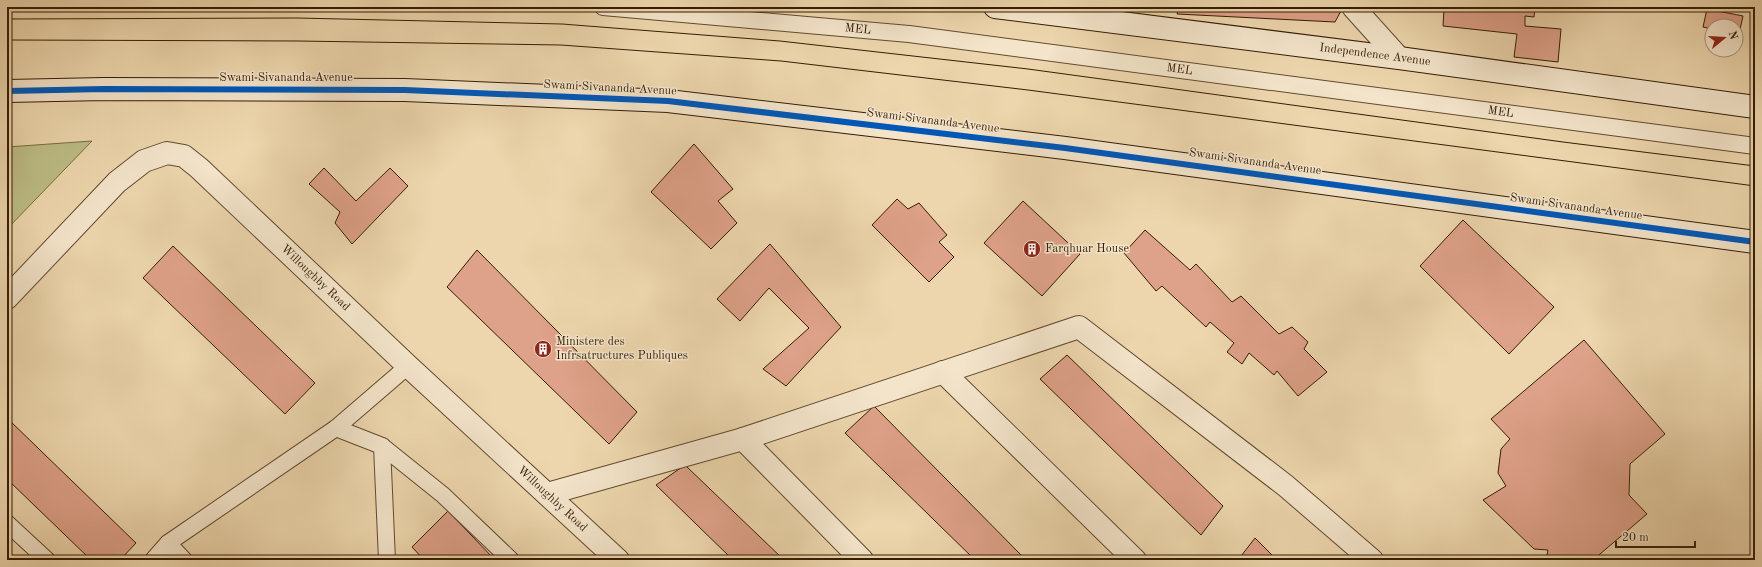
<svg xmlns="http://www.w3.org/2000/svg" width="1762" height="567" font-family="'Old Standard TT',serif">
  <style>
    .green { fill: #bdbd86; stroke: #786d44 }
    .building { fill: #dea189; stroke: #341d03 }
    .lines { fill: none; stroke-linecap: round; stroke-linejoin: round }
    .lane-casing { stroke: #624b2e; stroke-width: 18 }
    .street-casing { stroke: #624b2e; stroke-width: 24 }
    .secondary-casing { stroke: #341d03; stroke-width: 24 }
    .lane { stroke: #f3e4ca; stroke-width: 16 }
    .street { stroke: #f3e4ca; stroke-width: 22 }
    .secondary { stroke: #f3e4ca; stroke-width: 22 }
    .tram { stroke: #341d03; stroke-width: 1 }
    .cycleway-casing { stroke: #f3e4ca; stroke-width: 8 }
    .cycleway { stroke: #0057b8; stroke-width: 6 }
    .labels { text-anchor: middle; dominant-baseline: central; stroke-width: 3; stroke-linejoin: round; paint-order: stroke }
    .street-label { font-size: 12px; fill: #341d03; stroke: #f3e4ca }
    .poi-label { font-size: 12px; fill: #341d03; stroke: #f3e4ca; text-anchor: start }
  </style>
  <rect width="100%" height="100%" fill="#edd6ad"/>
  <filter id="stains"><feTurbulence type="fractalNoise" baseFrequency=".005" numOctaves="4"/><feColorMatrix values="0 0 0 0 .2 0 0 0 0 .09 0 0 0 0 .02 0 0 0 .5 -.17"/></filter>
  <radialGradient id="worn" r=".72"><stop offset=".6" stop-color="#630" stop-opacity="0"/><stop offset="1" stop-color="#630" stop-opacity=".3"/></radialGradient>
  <!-- green -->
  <polygon class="green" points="92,141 7,229 7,147"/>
  <!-- building -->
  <g class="building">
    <polygon points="1179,7 1340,7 1342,9 1335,22 1177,14"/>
    <polygon points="1434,7 1535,7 1534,17 1525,16 1525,26 1561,29 1558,62 1514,57 1517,34 1443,26 1444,9"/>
    <polygon points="1731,7 1747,7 1747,10"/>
    <polygon points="1707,9 1743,16 1739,34 1736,33 1736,26 1712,26 1712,29 1703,27"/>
    <polygon points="1755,53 1755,78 1751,77"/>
    <polygon points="694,144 733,189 718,201 737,223 711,249 651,192"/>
    <polygon points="324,168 356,201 390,168 408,186 352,244 335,223 340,212 309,184"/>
    <polygon points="897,199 908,209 919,203 947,235 939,242 954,257 929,282 872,225"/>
    <polygon points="1023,201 1080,254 1042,296 984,243"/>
    <polygon points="1463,220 1554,307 1509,354 1420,266"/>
    <polygon points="1145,230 1190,270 1196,264 1232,302 1241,296 1279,334 1292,327 1308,342 1304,349 1327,372 1298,396 1277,371 1274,375 1249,353 1242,364 1227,352 1234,343 1210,322 1206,327 1162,286 1156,291 1124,253"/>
    <polygon points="770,244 841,327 786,386 763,369 809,328 769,288 740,321 717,299"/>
    <polygon points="173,246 315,383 285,414 143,278"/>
    <polygon points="477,250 637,412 609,444 447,287"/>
    <polygon points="1584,340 1665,434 1630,464 1629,495 1647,514 1593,560 1546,560 1548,550 1534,549 1483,500 1506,486 1498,473 1501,449 1510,439 1491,419"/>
    <polygon points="1067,355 1223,506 1201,535 1040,379"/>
    <polygon points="874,406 1026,560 975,560 845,433"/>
    <polygon points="7,418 136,543 120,560 91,560 7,479"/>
    <polygon points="685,465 784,560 733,560 656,485"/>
    <polygon points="448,511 495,560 424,560 412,547"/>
    <polygon points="1255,538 1277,560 1238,560"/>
  </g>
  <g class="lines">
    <defs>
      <g id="lane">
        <path id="s1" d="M603,7l306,27 846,112"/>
        <polyline points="336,428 382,446 387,560"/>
        <polyline points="382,446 443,495 511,560"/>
        <polyline points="7,523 47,560"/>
        <polyline points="168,543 184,560"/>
        <polyline points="153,560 168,543 336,428 408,366"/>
      </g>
      <g id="street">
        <polyline points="1353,7 1399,58"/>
        <path id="s2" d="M7,298l110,-116 27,-21 23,-8 17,3 15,12 209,198 210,194"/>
        <polyline points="943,372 1135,560"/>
        <polyline points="743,439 862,560"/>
        <polyline points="547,494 743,439 1079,327 1286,486 1372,560"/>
      </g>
      <g id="secondary">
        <path id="s3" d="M995,7l404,51 356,49"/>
        <polyline points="7,91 104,89 405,90 668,101 1065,148 1755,242"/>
      </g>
    </defs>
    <!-- lane casing -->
    <use href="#lane" class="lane-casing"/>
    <!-- street casing -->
    <use href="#street" class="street-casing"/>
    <!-- secondary casing -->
    <use href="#secondary" class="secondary-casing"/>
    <!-- lane -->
    <use href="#lane" class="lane"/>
    <!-- street -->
    <use href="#street" class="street"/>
    <!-- secondary -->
    <use href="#secondary" class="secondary"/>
    <!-- tram -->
    <g class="tram">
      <polyline points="7,19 297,18 562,24 780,41 1028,69 1563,142 1755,166"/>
      <polyline points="7,40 298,41 561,45 781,61 1028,90 1755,186"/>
    </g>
    <defs>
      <polyline id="cycleway" points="7,91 104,89 405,90 668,101 1065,148 1755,242"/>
    </defs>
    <!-- cycleway casing -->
    <use href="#cycleway" class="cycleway-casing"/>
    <!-- cycleway -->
    <use href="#cycleway" class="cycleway"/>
  </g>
  <!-- icons -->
  <defs>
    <symbol id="building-disc" viewBox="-11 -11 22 22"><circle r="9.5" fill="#8f2418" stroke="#f3e4ca"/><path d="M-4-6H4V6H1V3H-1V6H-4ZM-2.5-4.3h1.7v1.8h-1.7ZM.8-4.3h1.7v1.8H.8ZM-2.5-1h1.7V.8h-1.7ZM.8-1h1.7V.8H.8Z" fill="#fff"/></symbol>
  </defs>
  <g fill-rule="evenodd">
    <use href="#building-disc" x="1022" y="239" width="20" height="20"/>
    <use href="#building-disc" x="533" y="339" width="20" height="20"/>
  </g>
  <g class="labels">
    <!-- street labels -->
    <g class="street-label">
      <text stroke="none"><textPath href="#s1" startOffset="256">MEL</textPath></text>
      <text stroke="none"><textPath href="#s3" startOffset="383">Independence Avenue</textPath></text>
      <text stroke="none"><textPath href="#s1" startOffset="580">MEL</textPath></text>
      <text x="286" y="78">Swami Sivananda Avenue</text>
      <text transform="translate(610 88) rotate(3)">Swami Sivananda Avenue</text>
      <text stroke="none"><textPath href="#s1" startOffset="904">MEL</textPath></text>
      <text transform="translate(933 121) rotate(7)">Swami Sivananda Avenue</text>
      <text transform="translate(1255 162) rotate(8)">Swami Sivananda Avenue</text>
      <text transform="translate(1576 207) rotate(8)">Swami Sivananda Avenue</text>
      <text stroke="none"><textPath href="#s2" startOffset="415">Willoughby Road</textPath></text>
      <text stroke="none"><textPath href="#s2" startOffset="739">Willoughby Road</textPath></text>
    </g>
    <!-- poi labels -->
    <g class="poi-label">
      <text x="1045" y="249">Farqhuar House</text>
      <text x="556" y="342">Ministere des<tspan x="556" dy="14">Infrsatructures Publiques</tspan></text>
    </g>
  </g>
  <!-- margin -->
  <rect width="1762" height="567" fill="none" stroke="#edd6ad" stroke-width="24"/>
  <rect x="8" y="8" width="1746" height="551" fill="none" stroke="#341d03" stroke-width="2"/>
  <rect x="12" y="12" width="1738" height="543" fill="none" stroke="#341d03"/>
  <!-- north arrow -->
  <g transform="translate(1724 38) rotate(72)"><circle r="19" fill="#f3e4ca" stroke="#a7947a"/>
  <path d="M0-3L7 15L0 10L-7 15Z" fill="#8f2418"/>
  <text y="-6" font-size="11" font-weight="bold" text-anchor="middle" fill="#341d03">N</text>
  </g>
  <!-- scale -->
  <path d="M1616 541v6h79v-6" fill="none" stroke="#341d03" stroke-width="2"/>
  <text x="1622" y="541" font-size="12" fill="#341d03" stroke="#f3e4ca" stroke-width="3" paint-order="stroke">20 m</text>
  <rect width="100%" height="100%" filter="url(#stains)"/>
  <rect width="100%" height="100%" fill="url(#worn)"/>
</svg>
